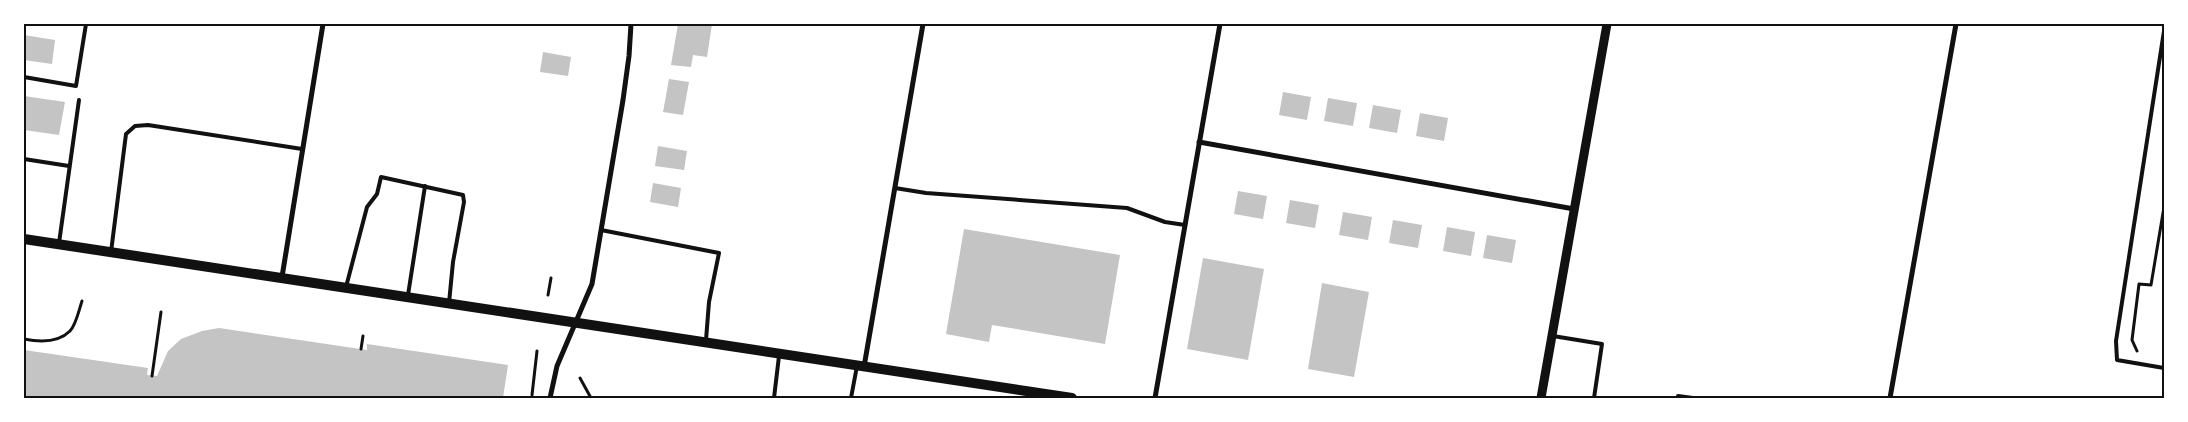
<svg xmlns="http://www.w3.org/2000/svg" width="2188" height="422" font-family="Karla,sans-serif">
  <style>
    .building { fill: #c4c4c4 }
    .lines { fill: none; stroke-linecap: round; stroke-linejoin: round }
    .path { stroke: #111; stroke-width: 3 }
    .service { stroke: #111; stroke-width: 4 }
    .minor { stroke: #111; stroke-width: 5 }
    .tertiary { stroke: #111; stroke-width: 9 }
    .secondary { stroke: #111; stroke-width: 10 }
    .neatline { fill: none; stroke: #111; stroke-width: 2 }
  </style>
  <rect width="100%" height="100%" fill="#fff"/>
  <!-- building -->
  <g class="building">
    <polygon points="678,24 712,24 707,57 693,55 691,67 671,65"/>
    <polygon points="24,35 55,40 52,64 24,60"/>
    <polygon points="543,52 571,57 568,76 540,72"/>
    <polygon points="669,79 689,82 683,115 663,112"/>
    <polygon points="1283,92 1311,97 1307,120 1279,115"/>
    <polygon points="24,96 65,102 59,135 24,130"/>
    <polygon points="1328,98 1357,103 1353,126 1324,121"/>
    <polygon points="1373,105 1401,110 1397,133 1369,128"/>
    <polygon points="1420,113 1448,118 1444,141 1416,136"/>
    <polygon points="658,146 687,151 684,170 655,166"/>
    <polygon points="653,183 681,188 678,207 650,202"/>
    <polygon points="1238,191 1267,196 1263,219 1234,214"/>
    <polygon points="1290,200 1319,205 1315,228 1286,223"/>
    <polygon points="1343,212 1372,217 1368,240 1339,235"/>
    <polygon points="1393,220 1422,225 1418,248 1389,243"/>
    <polygon points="1447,227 1475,232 1471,256 1443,251"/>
    <polygon points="964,229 1120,255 1105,344 992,325 989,342 946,334"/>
    <polygon points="1487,235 1516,240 1512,263 1483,258"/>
    <polygon points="1203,258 1264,269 1248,360 1187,349"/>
    <polygon points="1322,283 1369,292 1354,377 1308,369"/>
    <polygon points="219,328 367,350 367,344 508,365 503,398 24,398 24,350 148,368 147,375 157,376 168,351 181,339 202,331"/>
  </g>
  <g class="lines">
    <!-- path -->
    <g class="path">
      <polyline points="548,295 551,278"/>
      <path d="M24,339c15,3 34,4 46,-8 6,-6 9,-21 12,-30"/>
      <polyline points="361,349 363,336"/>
      <polyline points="2137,351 2132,340 2139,284 2151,285 2164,207"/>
      <polyline points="152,376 161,312"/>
      <polyline points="580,378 591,398"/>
      <polyline points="532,395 537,351"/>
    </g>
    <!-- service -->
    <g class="service">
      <polyline points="2164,31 2116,341 2117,360 2164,368"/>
      <polyline points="24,77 76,86 86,24"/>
      <polyline points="24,159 69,166"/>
      <polyline points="895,188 926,193 1127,208 1165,222 1185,225"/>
      <polyline points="601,230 719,253 709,302 706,340"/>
      <polyline points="59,243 79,100"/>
      <polyline points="111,252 126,134 135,126 148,125 302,149"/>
      <polyline points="346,287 367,207 377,194 381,177 463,195 464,202 453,262 449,303"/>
      <polyline points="408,295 425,186"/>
      <polyline points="1553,336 1602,344 1594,398"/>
      <polyline points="774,398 779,356"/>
      <polyline points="851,398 857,366"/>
      <polyline points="1678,398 1678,396 1693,398"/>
    </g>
    <!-- minor -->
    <g class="minor">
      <polyline points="1199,142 1574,209"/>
      <polyline points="282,277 323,24"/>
      <polyline points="864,367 923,24"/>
      <polyline points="550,398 557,366 592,284 623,100 629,56 631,24"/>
      <polyline points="1155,398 1220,24"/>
      <polyline points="1890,398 1956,24"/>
    </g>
    <!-- tertiary -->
    <polyline class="tertiary" points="1541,398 1607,24"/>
    <!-- secondary -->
    <polyline class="secondary" points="24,239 1072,398"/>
  </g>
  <!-- border -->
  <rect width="2188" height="422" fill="none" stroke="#ffffff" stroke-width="50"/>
  <rect x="25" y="25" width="2138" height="372" class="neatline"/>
</svg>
